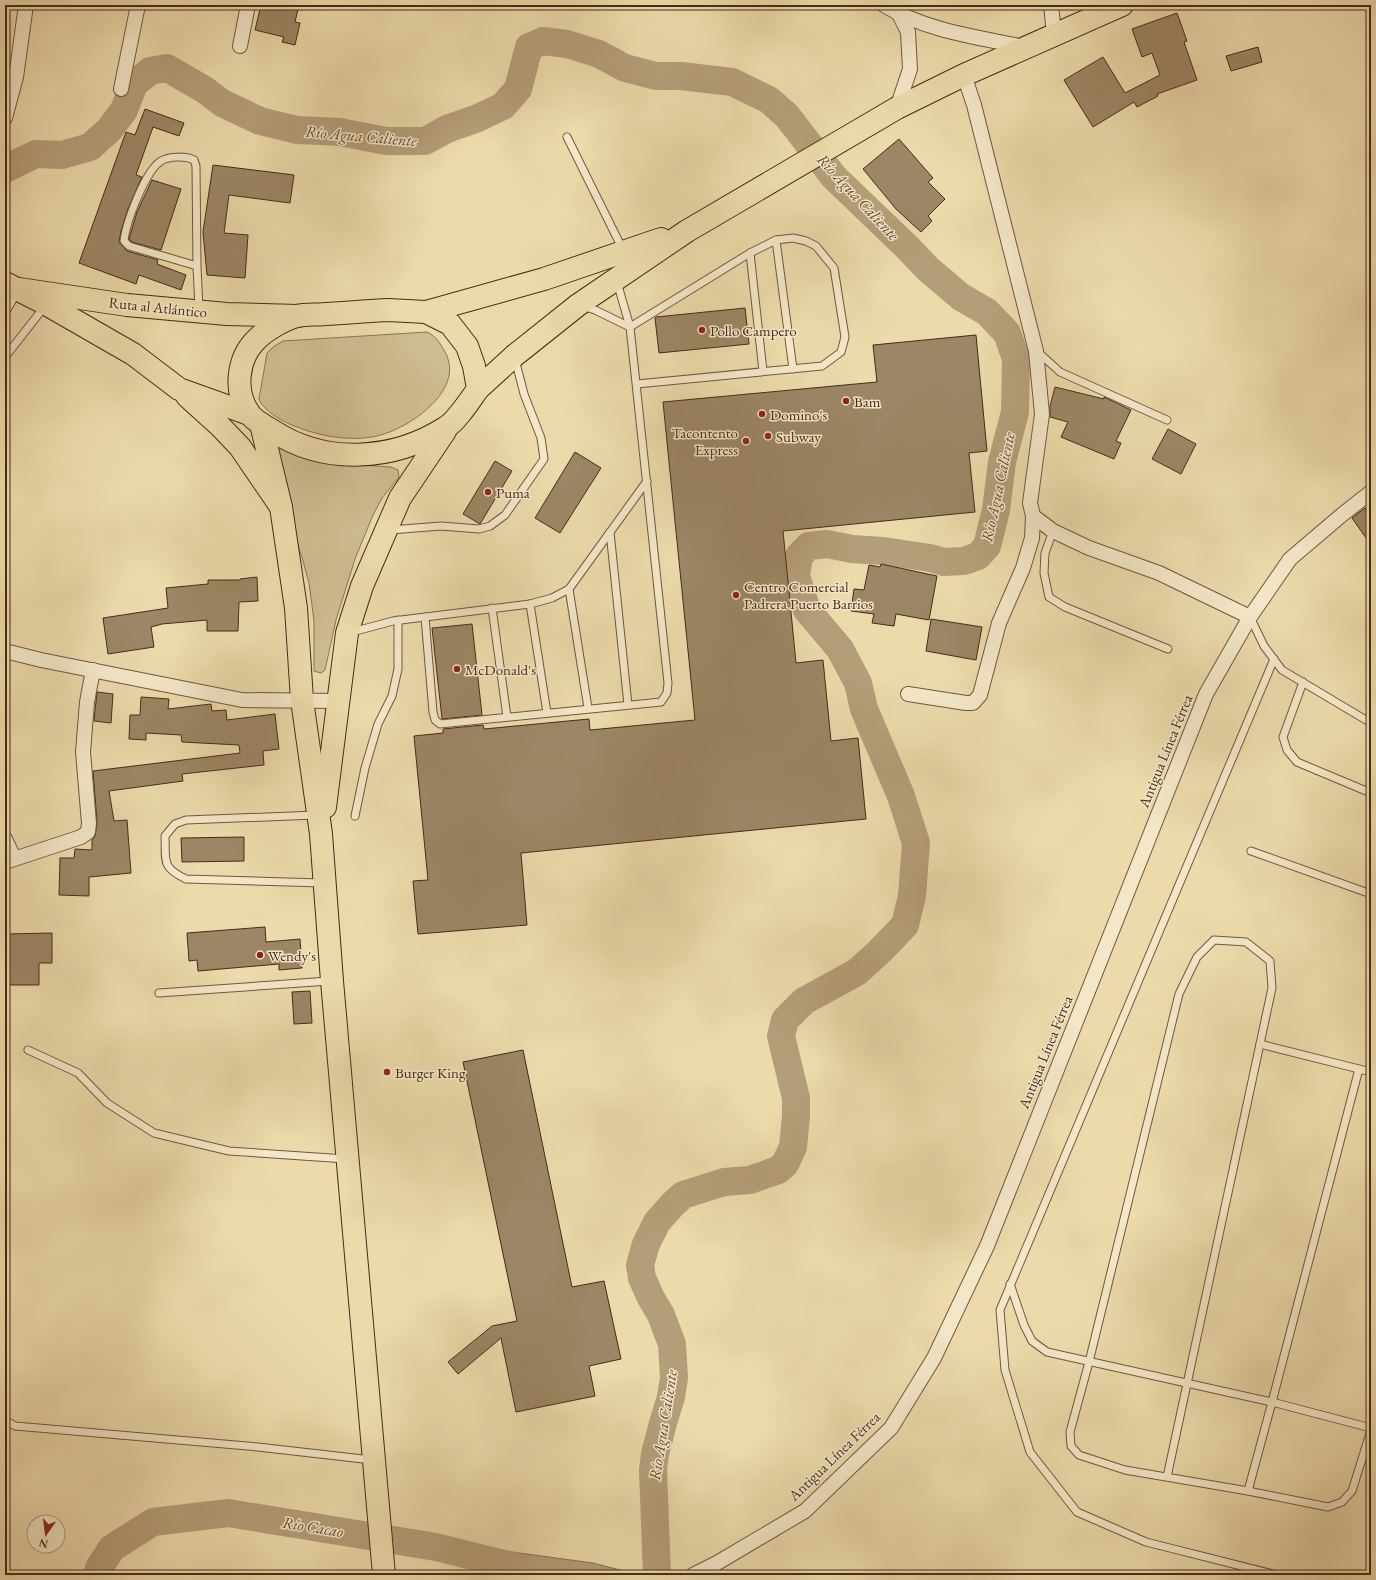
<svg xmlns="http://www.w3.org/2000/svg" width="1376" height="1580" font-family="'EB Garamond',serif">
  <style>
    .green { fill: #d0bc92; stroke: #8b7456 }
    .water { fill: #b49e79; stroke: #887053 }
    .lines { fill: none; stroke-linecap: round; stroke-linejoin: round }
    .river { stroke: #b49e79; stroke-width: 28 }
    .building { fill: #9c8665; stroke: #462b1b }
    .lane-casing { stroke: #70573f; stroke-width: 9 }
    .street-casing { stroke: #70573f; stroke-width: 16 }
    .primary-casing { stroke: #462b1b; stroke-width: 24 }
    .highway-casing { stroke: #462b1b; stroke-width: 24 }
    .lane { stroke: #f3e7c8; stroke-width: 7 }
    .street { stroke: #f3e7c8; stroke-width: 14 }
    .primary { stroke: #ecdaaa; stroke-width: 22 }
    .highway { stroke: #ecdaaa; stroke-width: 22 }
    .poi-dot { fill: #8f2418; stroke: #f3e7c8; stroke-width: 1.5 }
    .labels { text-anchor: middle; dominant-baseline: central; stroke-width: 3; stroke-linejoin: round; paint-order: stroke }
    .street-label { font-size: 15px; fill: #462b1b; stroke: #f3e7c8 }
    .poi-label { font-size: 15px; fill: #462b1b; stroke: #f3e7c8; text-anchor: start }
    .water-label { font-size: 16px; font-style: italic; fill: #624832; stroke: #f3e7c8 }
  </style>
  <rect width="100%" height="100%" fill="#ecdaaa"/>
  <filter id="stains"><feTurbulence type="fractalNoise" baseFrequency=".005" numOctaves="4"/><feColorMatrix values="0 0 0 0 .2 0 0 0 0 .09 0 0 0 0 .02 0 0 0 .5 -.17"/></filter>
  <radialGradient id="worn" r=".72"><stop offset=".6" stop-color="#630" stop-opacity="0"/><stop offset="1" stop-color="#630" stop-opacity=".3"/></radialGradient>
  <!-- green -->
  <g class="green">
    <path d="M427,332c9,4 13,11 18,20 22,39 -40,80 -73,85 -25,4 -52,-1 -75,-10 -12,-4 -34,-16 -38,-28l8,-46 6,-6 10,-6z"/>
    <polygon points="264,436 331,463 391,467 398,470 399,477 382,498 373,515 355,559 336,620 325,670 321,673 314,671 314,621 309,583 303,561"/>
  </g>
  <!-- water -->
  <polygon class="water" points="436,1547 475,1547 593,1563 639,1575 497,1575"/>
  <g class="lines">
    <!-- river -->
    <g class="river">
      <polyline points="5,169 36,154 62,155 90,147 109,130 124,110 134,84 150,71 167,68 205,90 222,103 260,121 297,130 340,132 386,141 425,141 447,129 478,118 503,106 518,89 529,47 543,41 567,44 599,54 625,68 656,76 681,76 732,82 769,100 787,116 834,177 906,246 928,269 961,297 987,312 1007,333 1016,359 1015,412 1002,462 996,510 987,546 978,556 964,561 944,562 930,558 883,551 852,549 827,544 809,546 799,556 796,576 807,610 840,649 858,683 864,709 901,796 916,843 912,896 905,925 880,951 857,972 804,1001 785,1020 781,1036 796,1098 796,1116 793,1147 785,1164 778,1170 750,1180 724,1182 683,1195 673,1204 657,1222 646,1244 640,1265 642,1278 651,1298 661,1315 672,1344 674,1378 671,1397 663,1423 655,1454 653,1470 657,1575"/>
      <polyline points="97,1575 99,1568 112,1548 153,1522 228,1513 436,1547 549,1575"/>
    </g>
  </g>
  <!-- building -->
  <g class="building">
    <polygon points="261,5 299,5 295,22 300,23 295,45 282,42 284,37 255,30"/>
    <polygon points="1177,13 1187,41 1184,42 1197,80 1157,94 1158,96 1137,107 1134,102 1093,127 1064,80 1103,57 1125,93 1160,75 1152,53 1142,57 1132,29"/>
    <polygon points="1258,47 1262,62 1231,71 1226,56"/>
    <polygon points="145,109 184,123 179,136 153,127 136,175 142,177 128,209 121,231 119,242 127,251 158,260 157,264 186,275 181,290 139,275 136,284 79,263 126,132 135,135"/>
    <polygon points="899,139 933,178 928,182 945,199 928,216 932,221 921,232 896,209 863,169"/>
    <polygon points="213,165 294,175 290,203 229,195 224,233 248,235 245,278 207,275 203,232"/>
    <polygon points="152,180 181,189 161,250 132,242 129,239 137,212"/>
    <polygon points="745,308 749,344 659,353 655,318 656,317"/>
    <polygon points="976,335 987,451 969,453 975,512 783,531 796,663 823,660 831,741 858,738 866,819 521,853 527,925 418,934 413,881 428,880 414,736 443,733 443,729 483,725 484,729 589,719 590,730 695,720 663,402 877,382 873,345"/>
    <polygon points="1055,387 1104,399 1104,397 1131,410 1116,441 1121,443 1114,459 1061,437 1068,422 1050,417 1050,406"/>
    <polygon points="1168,429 1196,444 1181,474 1152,459"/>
    <polygon points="575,452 601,468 560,533 535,518"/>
    <polygon points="495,461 512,471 480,524 463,514"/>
    <polygon points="1365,508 1371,517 1371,545 1352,518"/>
    <polygon points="881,564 937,576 929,620 896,614 894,626 872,623 874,614 851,611 854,589 864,590 869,565 880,567"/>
    <polygon points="257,577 258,601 239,602 238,631 207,631 207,620 162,624 151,627 154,647 108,654 103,618 168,608 166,588 208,584 208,580 240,580 240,579"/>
    <polygon points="931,619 982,627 976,660 926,651"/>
    <polygon points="472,624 482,715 442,719 432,628"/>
    <polygon points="97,692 113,694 111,723 94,721"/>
    <polygon points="141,697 169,699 168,709 211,704 212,711 226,710 227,720 275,714 279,749 263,751 264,765 182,774 183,781 109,791 114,821 127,820 131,873 89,877 89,896 59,895 60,858 74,858 75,849 92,850 92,840 95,836 97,822 93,771 240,753 239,745 182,742 181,735 146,733 146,740 129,739 130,715 140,715"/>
    <polygon points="244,837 244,861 182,862 181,838"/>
    <polygon points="265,927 266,942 300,939 302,968 279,970 279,964 198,971 197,960 189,961 187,933"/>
    <polygon points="52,933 52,963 39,963 39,985 5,985 5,934"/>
    <polygon points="310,991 312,1023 294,1024 292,992"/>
    <polygon points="523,1050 572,1287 604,1281 621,1359 589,1366 595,1396 516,1412 501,1338 458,1374 448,1362 492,1326 517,1321 463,1062"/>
  </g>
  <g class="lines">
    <defs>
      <g id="lane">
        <polyline points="567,137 623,250"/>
        <polyline points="776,240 793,369"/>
        <polyline points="750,253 763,371"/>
        <path d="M197,266l-68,-20 -5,-5c2,-18 21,-70 37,-80 8,-5 25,-5 33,-1l2,6 1,100 2,43"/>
        <polyline points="582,306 595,310 630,327"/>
        <polyline points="5,313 18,291"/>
        <polyline points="630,327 750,253 776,240 793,238 806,241 816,246 834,268 845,337 841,352 822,366 637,384"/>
        <polyline points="1038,352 1060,372 1167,420"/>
        <polyline points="5,357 45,306"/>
        <polyline points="390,530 441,526 479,529 490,526 505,515 544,459 541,438 524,394 515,359"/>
        <polyline points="1053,531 1045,553 1044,573 1049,597 1065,607 1168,649"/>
        <polyline points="610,532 628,705"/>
        <polyline points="569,589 588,708"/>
        <polyline points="530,604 547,713"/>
        <polyline points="492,608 507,717"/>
        <polyline points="425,617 433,712 435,720 440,724 661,702 667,693 668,683 630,327 617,282"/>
        <polyline points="1250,617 1264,646 1282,670 1371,723"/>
        <polyline points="352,632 393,621 530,604 552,598 569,589 647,481"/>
        <polyline points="1274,659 1000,1310 1005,1370 1030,1452 1077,1512 1146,1542 1277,1575"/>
        <polyline points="1303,682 1283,737 1287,750 1297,762 1371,793"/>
        <path d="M316,815l-130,5 -11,4 -10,12c1,25 -4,31 21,43l136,4"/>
        <polyline points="355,816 365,768 378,724 392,696 398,669 398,620"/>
        <polyline points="1251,851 1371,894"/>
        <polyline points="159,993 329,981"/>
        <polyline points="1260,1044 1359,1069"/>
        <polyline points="28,1050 78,1073 107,1103 154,1133 229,1151 346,1159"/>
        <polyline points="1371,1072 1359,1069 1272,1402 1371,1428"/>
        <polyline points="1010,1284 1024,1325 1032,1341 1047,1352 1272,1402 1248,1491"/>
        <polyline points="5,1420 15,1426 258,1447 372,1460"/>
        <polyline points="1167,1477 1272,988 1270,961 1246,942 1214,940 1197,957 1179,994 1089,1362 1070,1432 1071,1446 1079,1455 1125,1470 1248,1491 1328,1507 1342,1502 1352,1491 1371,1430"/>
      </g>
      <g id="street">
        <path d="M884,5c42,26 93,32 140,42"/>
        <polyline points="1051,5 1054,34"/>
        <polyline points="240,46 248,5"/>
        <polyline points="964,75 974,105 1036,351 1042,414 1030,503 1033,516 1053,531 1089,548 1159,573 1250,617"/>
        <polyline points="121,89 138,5"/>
        <polyline points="897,108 910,69 908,32 899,14"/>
        <polyline points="5,118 16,77 26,5"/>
        <polyline points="5,651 41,660 242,700 338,701"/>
        <polyline points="908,694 966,703 973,703 980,695 999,623 1023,568 1032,538 1033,516"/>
        <polyline points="5,839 14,858"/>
        <polyline points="5,862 81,837 88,832 89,823 83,752 87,702 93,670"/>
        <polyline points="693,1575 717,1563 805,1511 891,1428 934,1358 987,1246 1206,694 1250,617 1290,559 1343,514 1371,492"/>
      </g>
      <g id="primary">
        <path d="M388,310l38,2 24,12 17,22 7,20 4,23c-8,11 -22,33 -33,39 -52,33 -120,37 -172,3 -8,-5 -19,-10 -24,-18 -15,-21 -12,-54 7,-73 10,-10 27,-20 41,-24 9,-2 19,-1 28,-2 21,-1 42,-3 63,-4z"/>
        <polyline points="426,312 544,279 661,239"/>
        <polyline points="478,389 514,356 578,305 687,231 897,108 964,75 1122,5"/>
        <polyline points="261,424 281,507 296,608 302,700 321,834 332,981 384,1575"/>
        <polyline points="325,807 347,633 362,586 400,498 445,431"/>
      </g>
      <g id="highway">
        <polyline points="5,283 46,304 133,354 179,389 249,414"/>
        <polyline points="19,289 127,305 227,314 298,316"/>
        <polyline points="187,396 219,425 240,447 281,507"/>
      </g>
    </defs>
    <!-- lane casing -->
    <use href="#lane" class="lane-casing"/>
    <!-- street casing -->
    <use href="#street" class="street-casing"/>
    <!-- primary casing -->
    <use href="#primary" class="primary-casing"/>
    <!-- highway casing -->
    <use href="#highway" class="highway-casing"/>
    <!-- lane -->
    <use href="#lane" class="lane"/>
    <!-- street -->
    <use href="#street" class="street"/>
    <!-- primary -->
    <use href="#primary" class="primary"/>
    <!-- highway -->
    <use href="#highway" class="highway"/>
  </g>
  <!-- markers -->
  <g class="poi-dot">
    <circle cx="702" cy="330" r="4"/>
    <circle cx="846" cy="401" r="4"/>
    <circle cx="762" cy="414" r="4"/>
    <circle cx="768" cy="436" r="4"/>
    <circle cx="746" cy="441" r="4"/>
    <circle cx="488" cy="492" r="4"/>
    <circle cx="736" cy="595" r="4"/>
    <circle cx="457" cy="669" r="4"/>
    <circle cx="260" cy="955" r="4"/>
    <circle cx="387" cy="1072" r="4"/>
  </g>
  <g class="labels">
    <!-- street labels -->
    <g class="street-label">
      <text transform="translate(158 307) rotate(6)">Ruta al Atlántico</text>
      <text transform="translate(1165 751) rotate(-68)">Antigua Línea Férrea</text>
      <text transform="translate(1045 1052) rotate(-68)">Antigua Línea Férrea</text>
      <text transform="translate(834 1456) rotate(-44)">Antigua Línea Férrea</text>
    </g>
    <!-- poi labels -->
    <g class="poi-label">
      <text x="710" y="330">Pollo Campero</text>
      <text x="854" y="401">Bam</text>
      <text x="770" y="414">Domino's</text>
      <text x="738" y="432" text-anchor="end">Tacontento<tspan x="738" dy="17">Express</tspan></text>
      <text x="776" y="436">Subway</text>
      <text x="496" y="492">Puma</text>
      <text x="744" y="586">Centro Comercial<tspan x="744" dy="17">Padrera Puerto Barrios</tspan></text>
      <text x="465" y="669">McDonald's</text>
      <text x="268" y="955">Wendy's</text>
      <text x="395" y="1072">Burger King</text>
    </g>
    <!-- water labels -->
    <g class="water-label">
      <text transform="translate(361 136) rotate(5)">Río Agua Caliente</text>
      <text transform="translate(858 197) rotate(47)">Río Agua Caliente</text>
      <text transform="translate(998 487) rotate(-78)">Río Agua Caliente</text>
      <text transform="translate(663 1425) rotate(-81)">Río Agua Caliente</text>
      <text transform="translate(313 1527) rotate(9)">Río Cacao</text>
    </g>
  </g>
  <!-- margin -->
  <rect width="1376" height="1580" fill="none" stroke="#ecdaaa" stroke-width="20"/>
  <rect x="6" y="6" width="1364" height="1568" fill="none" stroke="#462b1b" stroke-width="2"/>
  <rect x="10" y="10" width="1356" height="1560" fill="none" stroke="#462b1b"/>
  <!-- north arrow -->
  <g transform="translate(46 1534) rotate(194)"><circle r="19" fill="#f3e7c8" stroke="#ae9c83"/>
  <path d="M0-3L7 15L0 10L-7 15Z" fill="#8f2418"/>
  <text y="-6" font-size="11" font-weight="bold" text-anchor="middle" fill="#462b1b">N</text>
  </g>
  <rect width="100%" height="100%" filter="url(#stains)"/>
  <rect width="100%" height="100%" fill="url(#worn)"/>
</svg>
